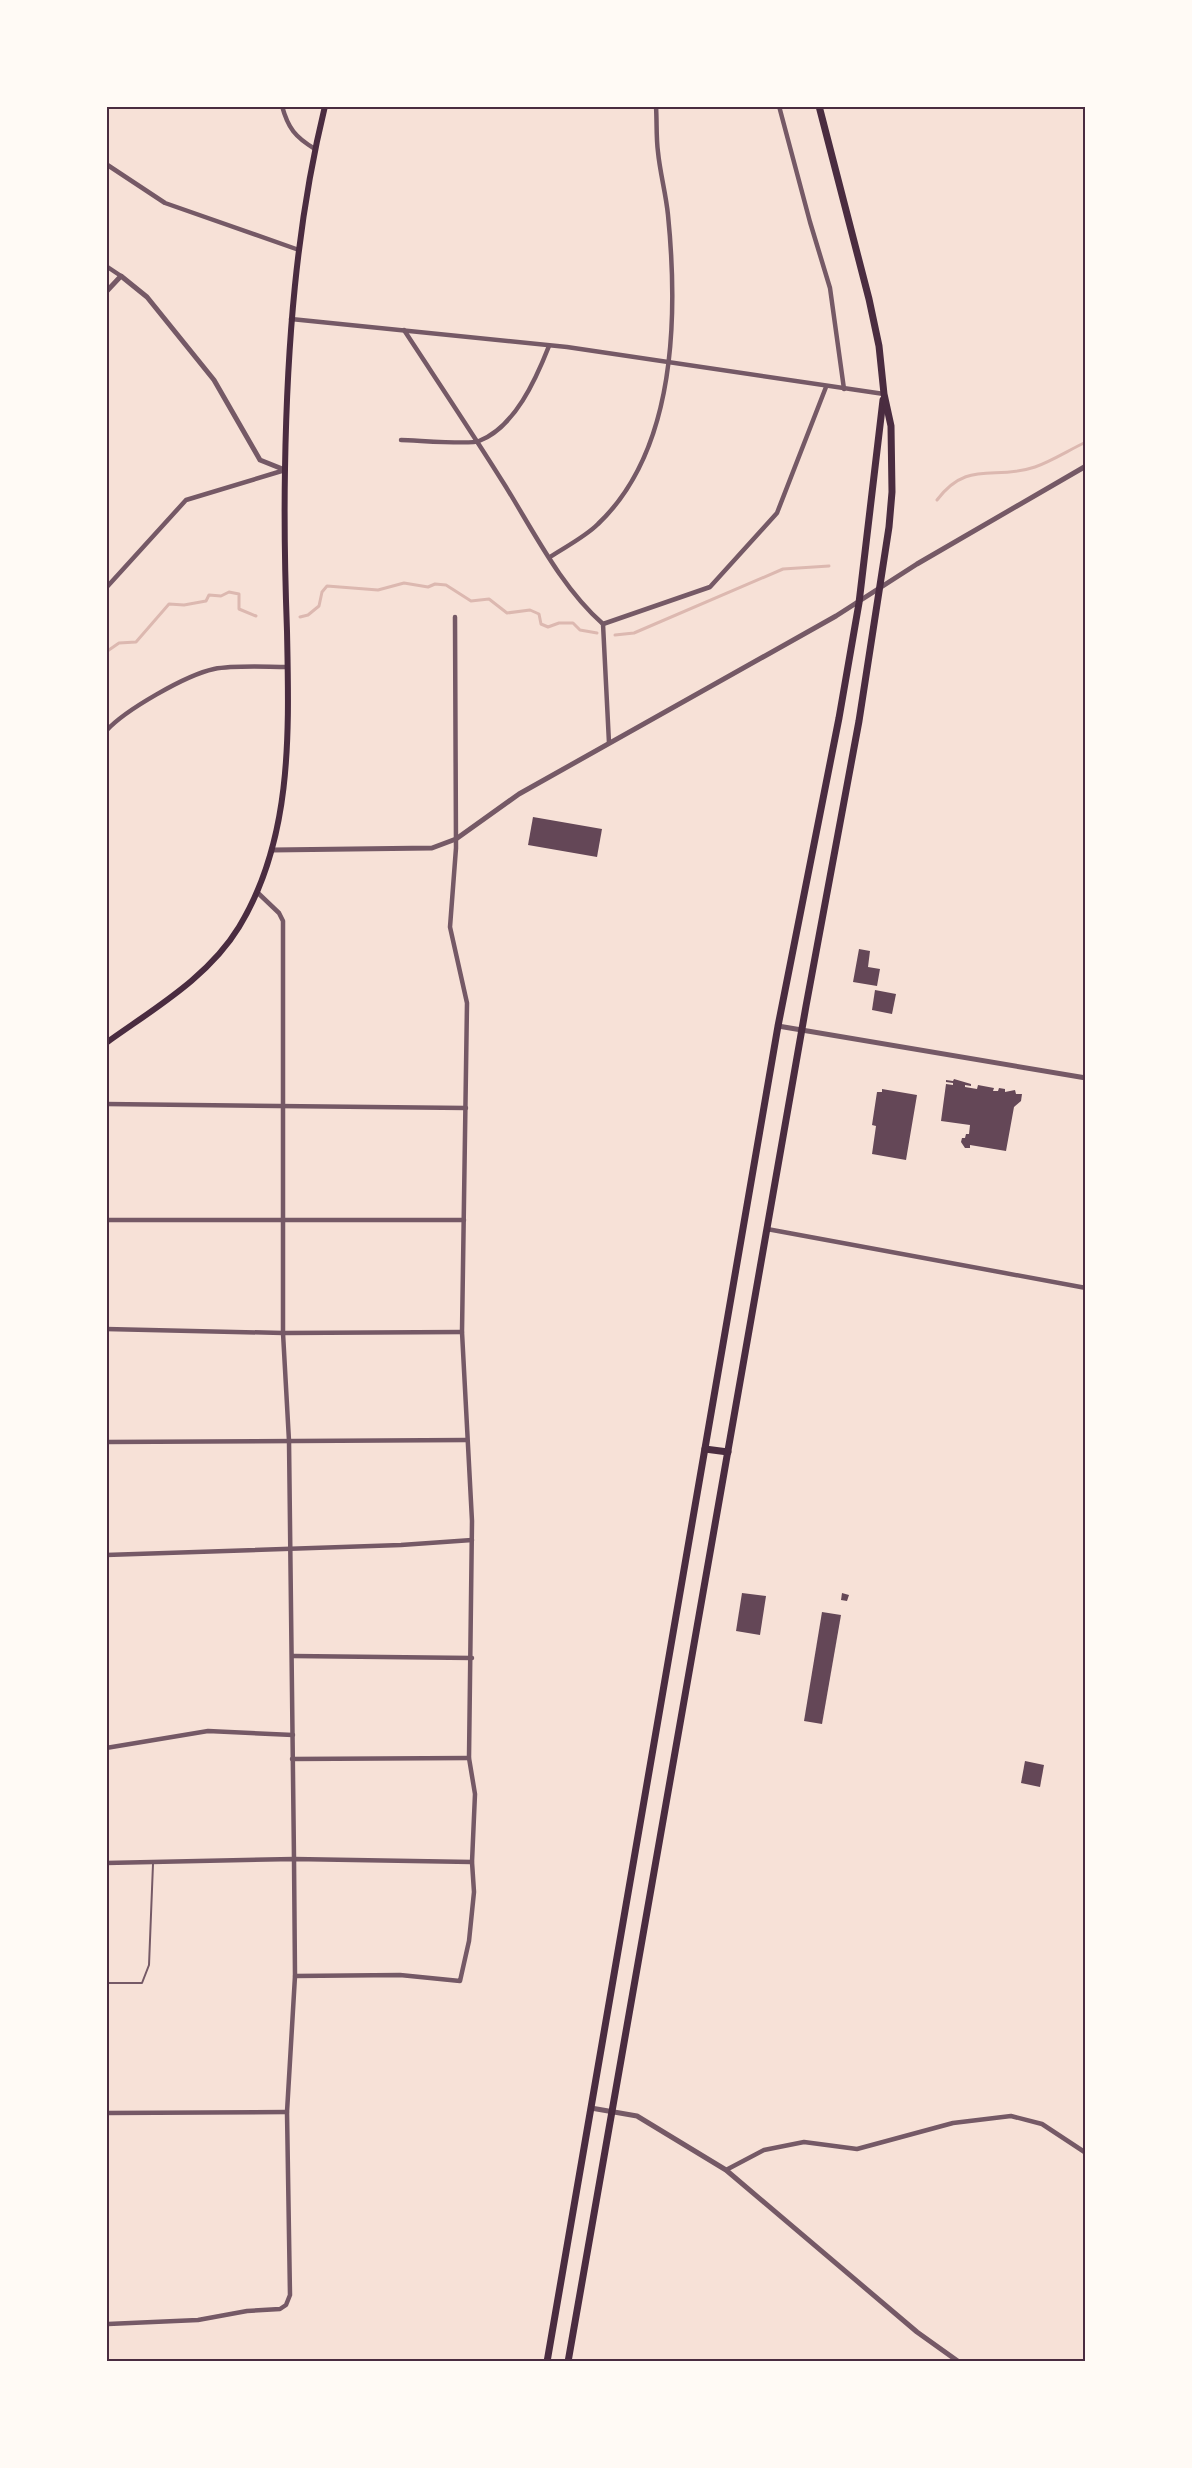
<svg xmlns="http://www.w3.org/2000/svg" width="1192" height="2468" font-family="'DejaVu Sans',sans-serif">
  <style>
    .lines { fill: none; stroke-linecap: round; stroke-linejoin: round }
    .stream { stroke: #dcb8b0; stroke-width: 3 }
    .building { fill: #644757 }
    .service { stroke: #755966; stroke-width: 2 }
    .minor { stroke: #755966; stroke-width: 4.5 }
    .tertiary { stroke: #755966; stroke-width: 5 }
    .secondary { stroke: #4a2c40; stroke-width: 6 }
    .primary { stroke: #4a2c40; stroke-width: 7 }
    .neatline { fill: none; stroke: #4a2c40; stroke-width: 2 }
  </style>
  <rect width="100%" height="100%" fill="#f7e1d7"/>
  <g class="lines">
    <!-- stream -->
    <g class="stream">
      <path d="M937,500c31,-41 57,-19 98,-33 17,-6 34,-17 51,-25"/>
      <polyline points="300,617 308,615 319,606 322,592 327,586 378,590 404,583 428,587 435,584 446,585 471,601 489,599 507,613 530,610 539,614 541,624 548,627 559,623 573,623 580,630 597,633"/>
      <polyline points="615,635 634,633 783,569 829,566"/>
      <polyline points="106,652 119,643 136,642 169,604 184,605 206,601 209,595 221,596 229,592 239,594 239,609 256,616"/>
    </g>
  </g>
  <!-- building -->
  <g class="building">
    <polygon points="533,817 602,829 597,857 528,845"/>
    <polygon points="859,949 870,951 868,967 880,969 877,986 853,982"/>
    <polygon points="875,990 896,994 892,1014 872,1010"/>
    <polygon points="954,1079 971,1084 971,1086 965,1085 965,1087 977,1089 978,1085 994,1088 993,1091 998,1091 999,1088 1005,1089 1005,1092 1015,1090 1016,1094 1022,1094 1021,1101 1014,1107 1006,1151 970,1145 970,1148 965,1148 961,1142 962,1138 965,1138 966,1134 969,1134 970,1125 941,1121 946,1084 953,1085 953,1083 946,1082 946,1080 953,1081"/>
    <polygon points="882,1089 917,1095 906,1160 872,1154 876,1126 872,1125 877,1092 882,1092"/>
    <polygon points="742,1593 766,1596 760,1635 736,1631"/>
    <polygon points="842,1593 849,1595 847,1601 841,1600"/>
    <polygon points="822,1612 841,1615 822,1724 804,1721"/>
    <polygon points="1025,1761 1044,1765 1040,1787 1021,1783"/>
  </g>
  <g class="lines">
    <!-- service -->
    <polyline class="service" points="106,1983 142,1983 149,1965 153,1864"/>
    <!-- minor -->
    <g class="minor">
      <path d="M282,106c6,22 13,31 33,43"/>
      <polyline points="779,106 810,222 830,288 844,389"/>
      <polyline points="106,164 165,203 299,250"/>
      <polyline points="106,266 121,276"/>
      <polyline points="291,319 567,347 884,394"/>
      <path d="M404,330c34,52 69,104 102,157 29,47 56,101 97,137l6,119"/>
      <path d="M401,440c13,0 70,5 78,1 36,-14 57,-62 70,-95"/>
      <path d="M550,557c15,-10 35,-20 48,-33 78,-74 80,-209 70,-309 -2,-21 -8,-42 -10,-63 -2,-15 -1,-30 -2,-46"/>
      <polyline points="106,588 186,500 285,470"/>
      <polyline points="603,624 710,587 777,513 826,387"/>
      <path d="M106,731c19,-21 80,-56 108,-62 21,-4 51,-2 73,-2"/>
      <polyline points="106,1104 466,1108"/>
      <polyline points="107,1220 464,1220"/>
      <polyline points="767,1229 1086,1288"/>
      <polyline points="106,1234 107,1219"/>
      <polyline points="106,1329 283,1333 462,1332"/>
      <polyline points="106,1442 467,1440"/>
      <polyline points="106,1555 401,1545 472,1540"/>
      <polyline points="293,1656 472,1658"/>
      <polyline points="106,1748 208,1731 293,1735"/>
      <polyline points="292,1759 469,1758"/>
      <polyline points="106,1863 294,1859 472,1862"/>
      <polyline points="295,1976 400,1975 460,1981 469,1941 474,1892 472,1862 475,1794 469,1758 472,1521 462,1332 467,1003 450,927 456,848 455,617"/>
      <polyline points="106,2113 287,2112"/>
      <polyline points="726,2170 764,2150 804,2142 857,2149 953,2123 1011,2116 1042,2124 1086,2153"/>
      <polyline points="106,2267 106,2351"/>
      <polyline points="108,2324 198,2320 247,2311 280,2309 286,2305 290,2295 287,2112 295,1976 294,1859 289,1441 283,1333 283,921 279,913 257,892"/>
    </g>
    <!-- tertiary -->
    <g class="tertiary">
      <polyline points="106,292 121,276 147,297 214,380 260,460 285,470"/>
      <polyline points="272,850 432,848 456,839 519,794 836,616 917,564 1086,466"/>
      <polyline points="778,1026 1086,1078"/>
      <polyline points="591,2108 637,2116 726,2170 917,2332 959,2362"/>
    </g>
    <!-- secondary -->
    <path class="secondary" d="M106,1043c47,-34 102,-65 133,-116 54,-89 50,-195 48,-296 -2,-54 -3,-108 -2,-162 2,-122 11,-244 40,-363"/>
    <!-- primary -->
    <g class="primary">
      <polyline points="705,1449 728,1452"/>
      <polyline points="547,2362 778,1026 839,718 859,603 883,400"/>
      <polyline points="568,2362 806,1006 859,721 889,527 892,492 891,426 884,394 879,346 869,299 819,106"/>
    </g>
  </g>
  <!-- border -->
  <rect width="1192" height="2468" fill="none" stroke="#fffaf5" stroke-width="216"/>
  <rect x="108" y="108" width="976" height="2252" class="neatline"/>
</svg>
